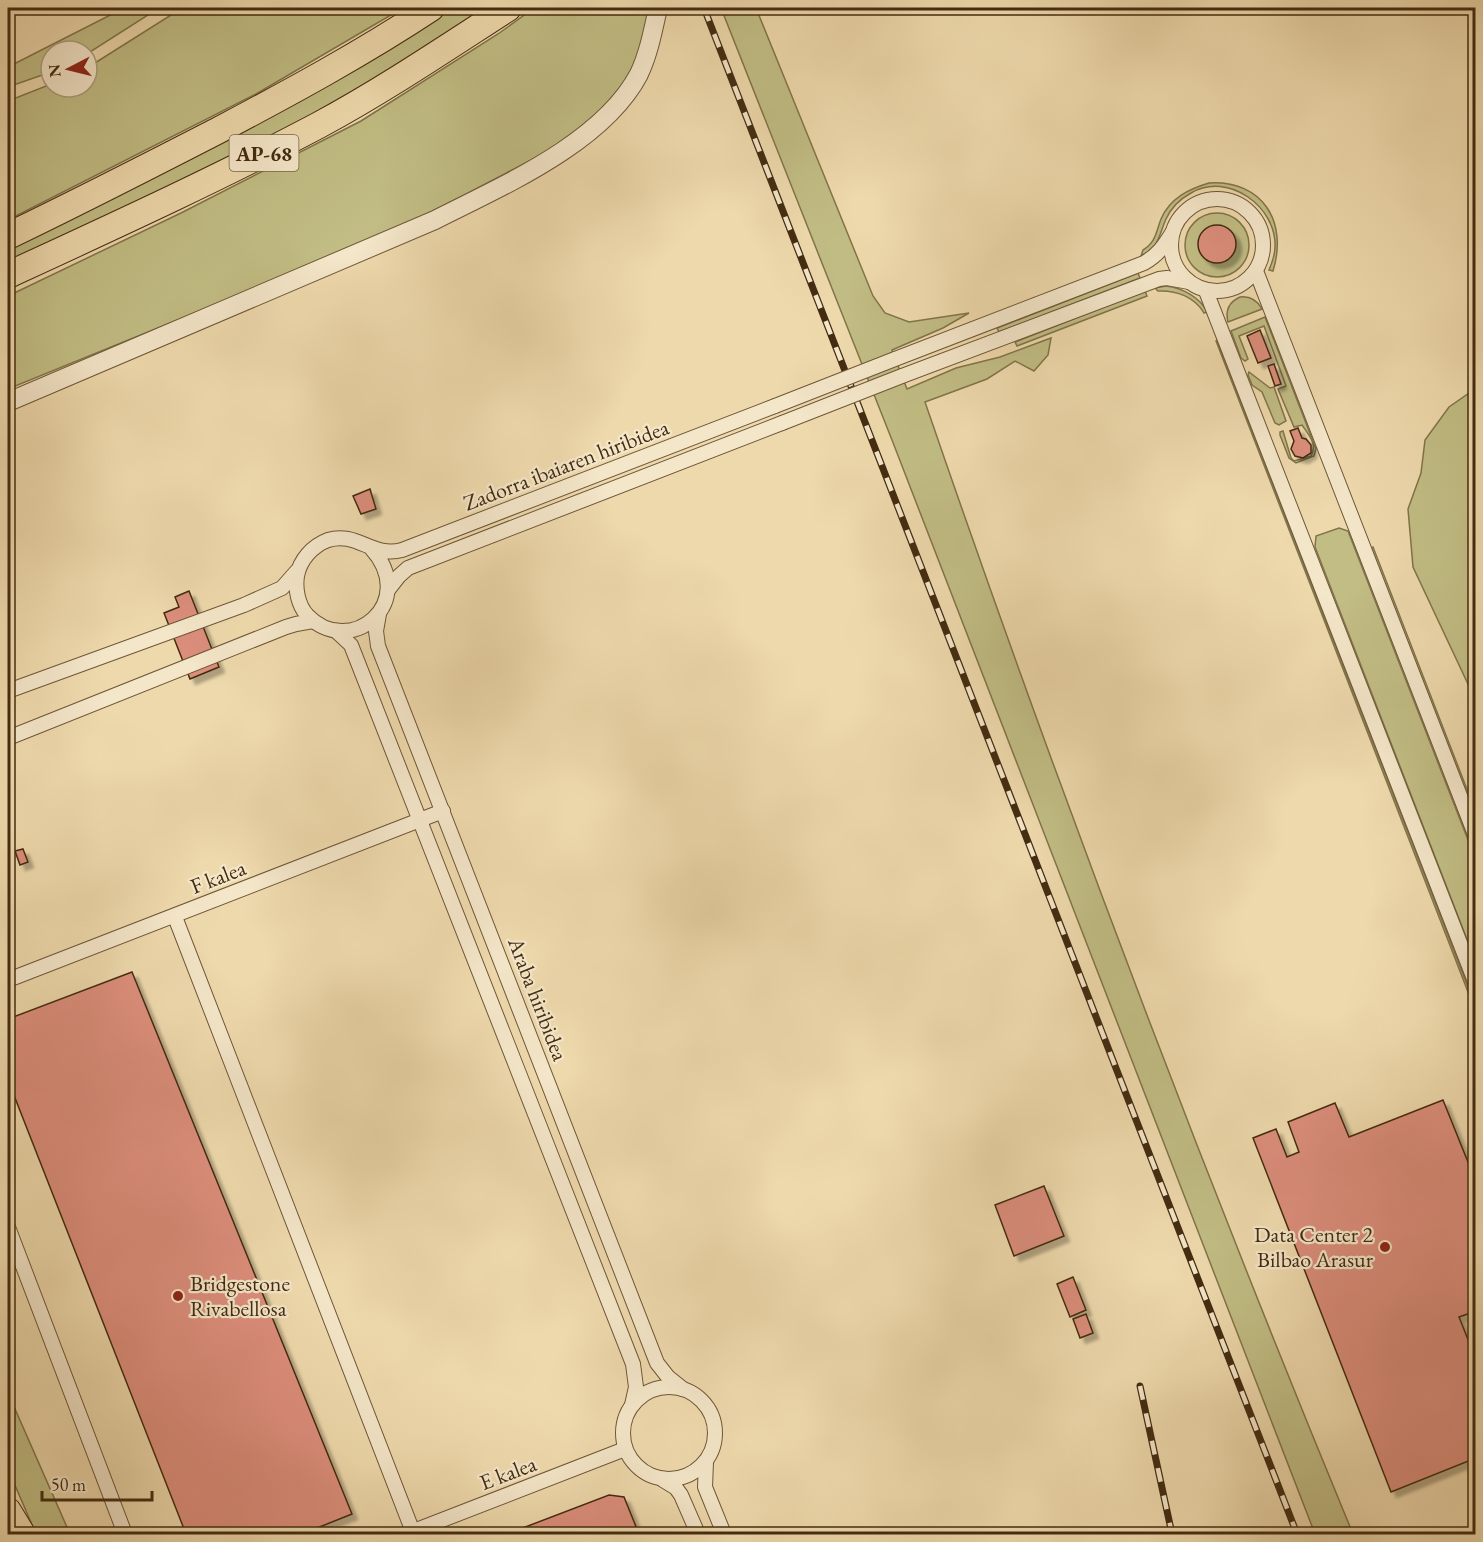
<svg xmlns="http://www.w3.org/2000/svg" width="1483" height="1542" font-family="'EB Garamond',serif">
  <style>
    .green { fill: #c1bd84; stroke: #82744a; stroke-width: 1.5 }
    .building { fill: #dc8e7c; stroke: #432c11; stroke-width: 1.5; filter: url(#shadow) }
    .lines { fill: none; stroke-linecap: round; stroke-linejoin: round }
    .service-casing { stroke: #6e5738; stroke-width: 9 }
    .minor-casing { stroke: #6e5738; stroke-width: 16 }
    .tertiary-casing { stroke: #6e5738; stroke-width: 20 }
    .motorway-casing { stroke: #432c11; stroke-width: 28 }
    .service { stroke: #f4e6c9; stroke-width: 7 }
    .minor { stroke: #f4e6c9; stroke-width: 14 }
    .tertiary { stroke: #f4e6c9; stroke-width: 18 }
    .motorway { stroke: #eed9ac; stroke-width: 26 }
    .rail-casing { stroke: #432c11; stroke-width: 7 }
    .rail { stroke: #f4e6c9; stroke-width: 4.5; stroke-dasharray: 14; stroke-linecap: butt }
    .minor-bridge-casing { stroke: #6e5738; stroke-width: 16; stroke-linecap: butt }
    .minor-bridge { stroke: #f4e6c9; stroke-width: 14 }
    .poi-dot { fill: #8f2418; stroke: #f4e6c9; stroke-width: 2 }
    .labels { text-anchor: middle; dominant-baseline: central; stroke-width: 4.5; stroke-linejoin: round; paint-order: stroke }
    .shield { fill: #f4e6c9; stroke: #786448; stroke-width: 1.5 }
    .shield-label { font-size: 21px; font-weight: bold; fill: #432c11 }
    .street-label { font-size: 22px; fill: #432c11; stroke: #f4e6c9 }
    .poi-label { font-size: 22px; fill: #432c11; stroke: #f4e6c9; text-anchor: end }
  </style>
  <defs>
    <filter id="shadow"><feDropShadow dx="5.5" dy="5.5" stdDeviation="1.5" flood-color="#0004"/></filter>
  </defs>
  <rect width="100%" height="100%" fill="#eed9ac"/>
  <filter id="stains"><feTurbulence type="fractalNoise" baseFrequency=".00333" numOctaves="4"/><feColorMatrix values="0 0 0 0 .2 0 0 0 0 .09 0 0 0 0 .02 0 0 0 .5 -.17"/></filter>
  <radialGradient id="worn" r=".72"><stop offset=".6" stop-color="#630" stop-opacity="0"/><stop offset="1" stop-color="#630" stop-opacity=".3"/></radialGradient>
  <!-- green -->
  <g class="green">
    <polygon points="124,8 159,8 87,54 87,51 51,51 51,72 8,87 8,67"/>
    <polygon points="182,8 403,8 256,94 8,220 8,101 51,84 51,87 87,87 87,68"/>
    <polygon points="452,8 492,8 318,115 8,264 8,247 422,27"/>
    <polygon points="534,8 650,8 644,42 629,75 612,100 581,129 541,155 389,234 8,389 8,296 181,213 361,121 498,34"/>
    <path d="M721,8h35l117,288 12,17 24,9 60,-9 -26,15 -51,22 15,39 49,-21 44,-11 51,-19 -3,17 -14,16 -19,-10 -28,18 -62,23c131,382 274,759 428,1132h-38l-423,-1094z"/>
    <path d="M1209,183c54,-3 79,39 64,88l-4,-1c3,-7 6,-15 6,-23 2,-40 -47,-76 -84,-54 -11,6 -20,15 -25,26 -8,18 -6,27 -25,37l2,-6c13,-8 13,-18 18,-31 9,-21 28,-30 48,-36z"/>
    <circle cx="1217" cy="245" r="32"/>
    <polygon points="1138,273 1140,278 999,332 997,328"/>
    <path d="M1166,286c16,2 34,11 41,26l-3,1c-9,-16 -28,-23 -46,-22l-3,-3z"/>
    <polygon points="1145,291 1147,296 1017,346 1015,342"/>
    <path d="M1240,297c10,-1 17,3 22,12l-34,13c-3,-12 1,-20 12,-25z"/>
    <path d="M1265,317l51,132 -2,7 -18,7 -7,-5 -9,-23v-3l3,-1 8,27 3,3 17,-5c7,-12 -3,-22 -9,-31l-8,2 -16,-38 8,-3 -22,-60 -25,10 9,23 -3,2 -4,-3 -10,-27z"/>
    <polygon points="1217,340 1475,1005 1475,1010 1216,341"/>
    <polygon points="1249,372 1270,388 1274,387 1286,421 1279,425 1275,423 1262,392 1252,385 1248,375"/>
    <polygon points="1475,389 1475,699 1413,567 1408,509 1421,473 1425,440 1449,407"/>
    <polygon points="1339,528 1348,531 1475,858 1475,960 1315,547 1316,536"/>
    <polygon points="1373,547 1475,810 1475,816 1371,548"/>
    <polygon points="8,1393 70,1534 36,1534 8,1469"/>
  </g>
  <!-- building -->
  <g class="building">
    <circle cx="1217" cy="244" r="19"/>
    <polygon points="1260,330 1271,358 1258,363 1247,336"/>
    <polygon points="1274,364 1281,384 1275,386 1268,366"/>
    <polygon points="1298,428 1302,438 1306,439 1311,445 1311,453 1303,458 1295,456 1291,449 1294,441 1290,431"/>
    <polygon points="370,489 376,509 361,514 353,496"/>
    <polygon points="189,591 219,667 190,679 164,613 179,607 175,597"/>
    <polygon points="23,849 28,862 20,865 15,851"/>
    <polygon points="132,972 352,1514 302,1534 186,1534 8,1080 8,1019"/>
    <polygon points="1443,1100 1476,1182 1476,1311 1459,1317 1469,1342 1476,1339 1476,1458 1391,1492 1253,1138 1276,1129 1287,1157 1299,1152 1288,1122 1335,1103 1349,1137"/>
    <polygon points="1044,1186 1064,1236 1014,1256 995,1205"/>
    <polygon points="1073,1277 1086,1310 1070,1317 1057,1284"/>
    <polygon points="1086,1314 1093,1333 1080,1338 1073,1319"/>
    <polygon points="609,1495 624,1497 639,1534 507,1534"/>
  </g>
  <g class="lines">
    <defs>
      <polyline id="service" points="1469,1534 1476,1532"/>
      <g id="minor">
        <circle cx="1217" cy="245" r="46"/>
        <polyline points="1256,271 1476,837"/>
        <polyline points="1206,291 1476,984"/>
        <path d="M895,359l249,-96c14,-8 20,-17 28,-30"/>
        <polyline points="902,376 1159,279 1167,278 1189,282"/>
        <path d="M371,548c49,54 -21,112 -64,67 -9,-10 -12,-26 -10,-39 3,-16 15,-30 31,-36 29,-9 44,18 74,10l373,-144"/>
        <polyline points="388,590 399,576 408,568 782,423"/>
        <polyline points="379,614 376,631 378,646 657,1363 668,1377 683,1389"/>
        <polyline points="336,631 351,645 633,1364 636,1387 632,1405"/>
        <polyline points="8,691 244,605 282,588 297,571"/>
        <polyline points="8,738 286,627 296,624 313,621"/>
        <polyline points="175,917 413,1532"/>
        <polyline points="8,980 443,811"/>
        <polyline points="8,1227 125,1534"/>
        <circle cx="669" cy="1433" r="46"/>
        <polyline points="706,1462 705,1487 724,1534"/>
        <polyline points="663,1480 676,1488 681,1495 698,1534"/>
        <polyline points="406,1534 625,1449"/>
      </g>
      <path id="tertiary" d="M8,402l427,-182c67,-34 168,-77 204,-146 10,-21 14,-44 19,-66"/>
      <g id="motorway">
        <path d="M8,236c71,-34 141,-70 211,-106 72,-38 144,-77 212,-122"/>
        <path d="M8,275c104,-48 209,-96 311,-150 65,-35 127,-77 189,-117"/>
        <polyline points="8,1511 22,1534"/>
      </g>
    </defs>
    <!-- service casing -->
    <use href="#service" class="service-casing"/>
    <!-- minor casing -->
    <use href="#minor" class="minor-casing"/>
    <!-- tertiary casing -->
    <use href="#tertiary" class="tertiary-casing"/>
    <!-- motorway casing -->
    <use href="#motorway" class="motorway-casing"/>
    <!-- service -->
    <use href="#service" class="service"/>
    <!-- minor -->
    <use href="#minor" class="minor"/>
    <!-- tertiary -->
    <use href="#tertiary" class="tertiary"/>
    <!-- motorway -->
    <use href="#motorway" class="motorway"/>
    <defs>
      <g id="rail">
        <polyline points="704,8 1297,1534"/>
        <polyline points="1140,1386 1172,1534"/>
      </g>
    </defs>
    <!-- rail casing -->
    <use href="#rail" class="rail-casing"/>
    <!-- rail -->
    <use href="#rail" class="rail"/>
    <defs>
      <g id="minor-bridge">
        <polyline points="775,406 895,359"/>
        <polyline points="782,423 902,376"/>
      </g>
    </defs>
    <!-- minor-bridge casing -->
    <use href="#minor-bridge" class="minor-bridge-casing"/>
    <!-- minor-bridge -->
    <use href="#minor-bridge" class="minor-bridge"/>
  </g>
  <!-- markers -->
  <g class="poi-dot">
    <circle cx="1385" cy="1247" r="6"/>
    <circle cx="178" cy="1296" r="6"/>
  </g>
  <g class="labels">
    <!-- shield labels -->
    <rect class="shield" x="229.5" y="135" width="69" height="36" rx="4.5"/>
    <g class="shield-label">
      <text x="264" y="153">AP-68</text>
    </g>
    <!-- street labels -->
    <g class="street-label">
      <text transform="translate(566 465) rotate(-21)">Zadorra ibaiaren hiribidea</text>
      <text transform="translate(218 877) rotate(-21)">F kalea</text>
      <text transform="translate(538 999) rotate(69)">Araba hiribidea</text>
      <text transform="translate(508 1473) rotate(-21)">E kalea</text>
    </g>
    <!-- poi labels -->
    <g class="poi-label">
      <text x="1373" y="1234">Data Center 2<tspan x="1373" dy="25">Bilbao Arasur</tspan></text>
      <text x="190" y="1283" text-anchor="start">Bridgestone<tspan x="190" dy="25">Rivabellosa</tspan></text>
    </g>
  </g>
  <!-- margin -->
  <rect width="1483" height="1542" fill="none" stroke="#eed9ac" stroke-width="30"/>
  <rect x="9" y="9" width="1465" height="1524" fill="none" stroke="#432c11" stroke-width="3"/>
  <rect x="15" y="15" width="1453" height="1512" fill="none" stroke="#432c11" stroke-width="1.5"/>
  <!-- north arrow -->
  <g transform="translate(69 69) rotate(263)"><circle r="28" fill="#f4e6c9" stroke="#ad9c7f" stroke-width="1.5"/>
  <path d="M0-4.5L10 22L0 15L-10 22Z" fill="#8f2418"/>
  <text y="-9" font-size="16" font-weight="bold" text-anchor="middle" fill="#432c11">N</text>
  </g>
  <!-- scale -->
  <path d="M42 1491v9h110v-9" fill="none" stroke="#432c11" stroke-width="3"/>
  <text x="51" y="1491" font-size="18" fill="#432c11" stroke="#f4e6c9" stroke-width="4.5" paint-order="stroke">50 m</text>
  <rect width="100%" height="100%" filter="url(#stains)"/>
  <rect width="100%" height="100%" fill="url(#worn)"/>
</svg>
